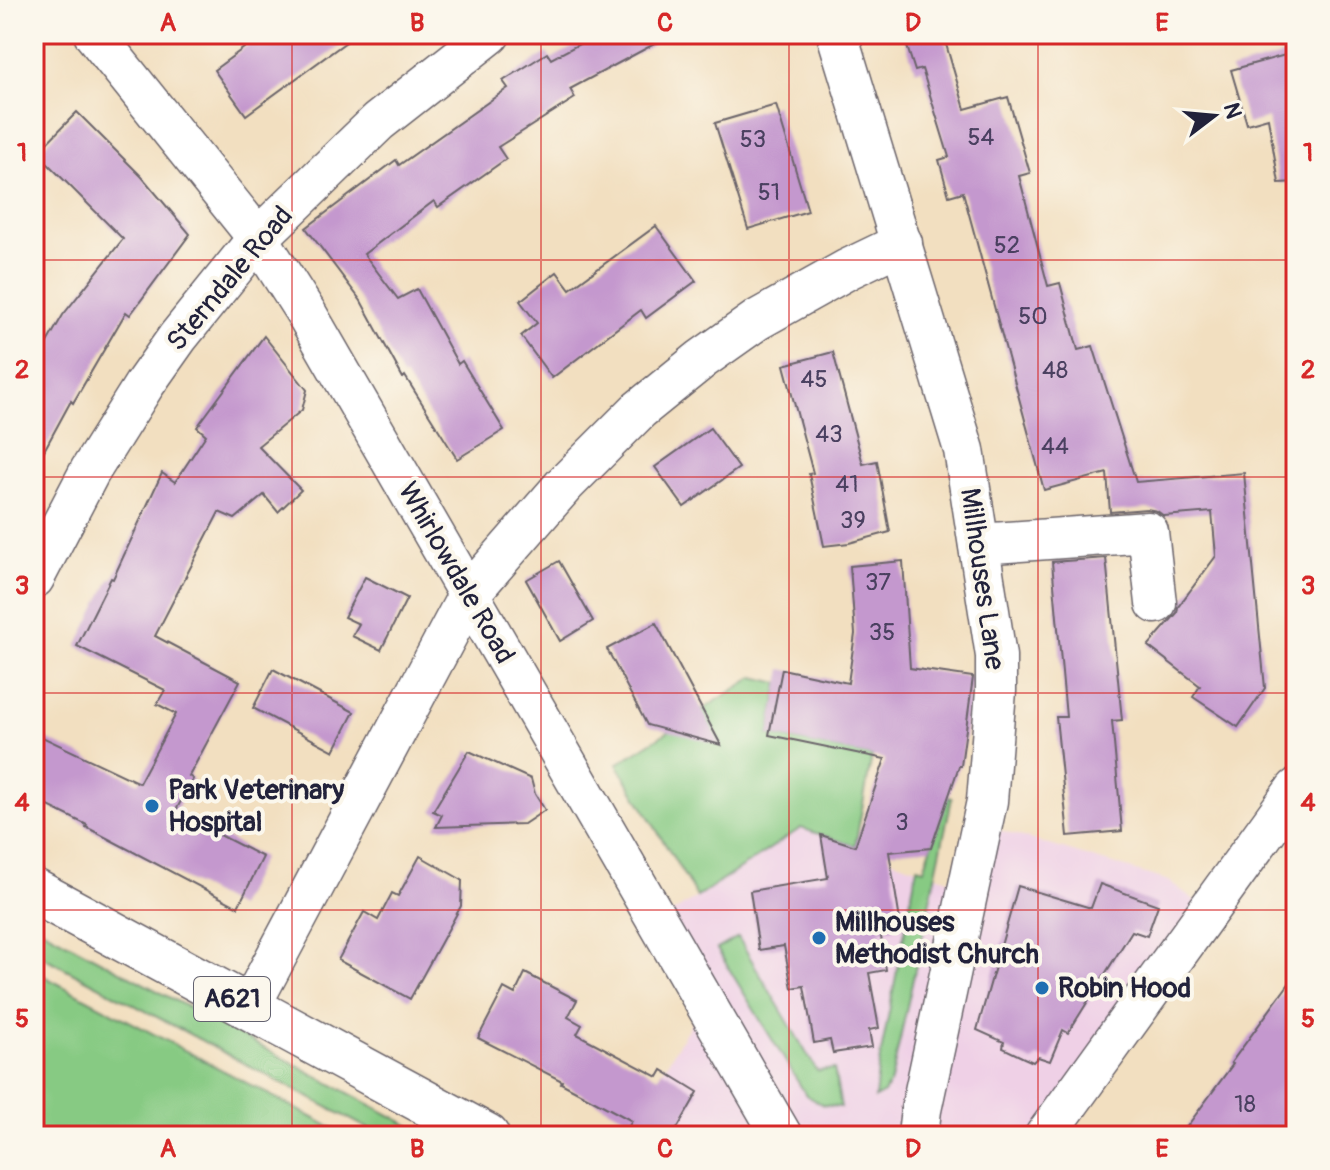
<svg xmlns="http://www.w3.org/2000/svg" width="1330" height="1170" font-family="Pangolin,sans-serif">
  <style>
    .built { fill: #efd0e6 }
    .green { fill: #87ca83; stroke: #54765f; stroke-width: 2 }
    .building { fill: #c498ce }
    .lines { fill: none; stroke-linecap: round; stroke-linejoin: round }
    .minor-casing { stroke: #6b646a; stroke-width: 43 }
    .major-casing { stroke: #6b646a; stroke-width: 47 }
    .minor { stroke: #fff; stroke-width: 40 }
    .major { stroke: #fff; stroke-width: 44 }
    .grid { fill: none; stroke: #d62828; stroke-width: 2; stroke-opacity: 0.55 }
    .poi-dot { fill: #1f6fb2; stroke: #fbf7ec; stroke-width: 3 }
    .labels { text-anchor: middle; dominant-baseline: central; stroke-width: 8; stroke-linejoin: round; paint-order: stroke }
    .number-label { font-size: 24px; fill: #4a4060 }
    .shield { fill: #fbf7ec; stroke: #636270; stroke-width: 2 }
    .shield-label { font-size: 26px; font-weight: bold; fill: #22223b }
    .street-label { font-size: 28px; fill: #22223b; stroke: #fbf7ec }
    .poi-label { font-size: 28px; font-weight: bold; fill: #22223b; stroke: #fbf7ec; text-anchor: start }
    .neatline { fill: none; stroke: #d62828; stroke-width: 3 }
    .grid-label { font-size: 26px; text-anchor: middle; font-weight: bold; fill: #d62828 }
  </style>
  <rect width="100%" height="100%" fill="#fbf7ec"/>
  <filter id="ink" filterUnits="userSpaceOnUse"><feTurbulence type="fractalNoise" baseFrequency=".0125" numOctaves="2"/><feDisplacementMap in="SourceGraphic" scale="16" xChannelSelector="R" yChannelSelector="G"/><feConvolveMatrix kernelMatrix="1 2 1 2 8 2 1 2 1" color-interpolation-filters="sRGB"/></filter>
  <filter id="wash" filterUnits="userSpaceOnUse"><feTurbulence type="fractalNoise" baseFrequency=".006" numOctaves="4" result="noise"/><feDisplacementMap in="SourceGraphic" scale="32" xChannelSelector="R" yChannelSelector="G"/><feGaussianBlur stdDeviation="1.8" result="paint"/><feColorMatrix in="noise" values="0 0 0 0 0 0 0 0 0 0 0 0 0 0 0 0 0 1.4 0 .05"/><feComposite in="paint" operator="in"/></filter>
  <g filter="url(#wash)">
    <rect width="100%" height="100%" fill="#f2dfc0"/>
    <!-- built -->
    <polygon class="built" points="983,825 1169,881 1208,910 1045,1136 623,1136 704,1002 659,922 801,828 968,886"/>
    <!-- green -->
    <g class="green">
      <polygon points="754,677 779,683 769,735 872,756 855,846 801,828 697,897 617,764"/>
      <polygon points="948,797 952,798 891,1081 884,1093 875,1098 878,1069 917,867 924,869"/>
      <polygon points="34,925 429,1136 382,1136 36,953 34,952"/>
      <polygon points="738,937 817,1071 834,1069 841,1107 823,1105 806,1095 717,949"/>
      <polygon points="34,971 304,1113 347,1136 34,1136"/>
    </g>
    <g id="blocks">
      <!-- building -->
      <g class="building">
        <polygon points="263,34 357,34 246,115 214,70"/>
        <polygon points="598,34 673,34 570,89 575,98 498,147 506,159 438,207 434,201 364,254 398,299 417,289 458,364 462,361 504,430 457,459 405,376 403,378 361,301 306,228 396,160 399,165 508,88 503,81 547,53 551,59"/>
        <polygon points="903,34 943,34 965,109 1008,97 1030,173 1019,176 1048,286 1060,283 1078,350 1093,346 1136,482 1244,473 1265,688 1238,727 1193,697 1200,686 1148,646 1177,613 1178,607 1216,556 1212,512 1164,516 1157,511 1147,509 1110,512 1107,473 1044,490 963,192 949,196 939,160 949,157 922,69 915,71"/>
        <polygon points="1296,52 1296,182 1279,183 1268,118 1247,124 1231,70"/>
        <polygon points="776,105 808,211 748,229 715,123"/>
        <polygon points="77,112 142,177 190,234 130,315 126,312 73,403 71,401 34,469 34,365 63,315 123,239 37,153"/>
        <polygon points="656,226 696,281 646,318 641,310 552,378 521,336 537,323 520,301 557,272 570,289"/>
        <polygon points="264,336 307,390 302,410 258,446 301,490 278,512 264,495 235,519 219,512 155,636 240,681 189,776 193,779 175,812 263,857 238,907 86,827 87,825 34,799 34,733 139,783 176,714 157,704 165,690 77,646 111,578 113,579 162,473 175,482 206,435 197,427"/>
        <polygon points="833,352 863,464 877,461 890,532 849,543 824,546 809,474 813,473 784,365"/>
        <polygon points="710,428 739,468 684,507 655,467"/>
        <polygon points="1106,558 1122,720 1112,721 1122,831 1068,836 1056,717 1066,717 1052,562"/>
        <polygon points="559,561 593,621 560,641 526,580"/>
        <polygon points="903,561 910,668 973,677 961,766 959,766 931,848 889,852 901,927 880,930 886,970 869,973 879,1028 869,1030 872,1047 833,1053 830,1040 814,1043 804,986 792,988 784,946 759,950 750,891 828,878 821,835 855,846 885,759 769,735 782,669 848,683 855,634 850,566"/>
        <polygon points="365,577 407,598 381,650 352,636 359,624 344,617"/>
        <polygon points="656,623 721,745 647,725 607,649"/>
        <polygon points="273,669 354,712 334,751 253,708"/>
        <polygon points="469,751 531,779 535,794 545,810 524,824 436,827 442,815 433,811"/>
        <polygon points="420,856 462,880 461,906 410,999 338,960 364,912 378,920 392,893 398,896"/>
        <polygon points="1100,884 1158,905 1147,936 1132,931 1068,1033 1063,1030 1050,1061 1038,1057 1033,1062 1024,1058 1003,1048 1004,1042 977,1030 1018,886 1091,908"/>
        <polygon points="525,973 577,1000 568,1017 582,1025 577,1034 658,1077 662,1070 698,1092 673,1136 623,1136 632,1121 561,1083 562,1081 478,1038 504,988 515,994"/>
        <polygon points="1296,974 1296,1136 1180,1136 1233,1064 1231,1063"/>
      </g>
    </g>
  </g>
  <g filter="url(#ink)">
    <use href="#blocks" fill-opacity="0" stroke="#6b646a" stroke-width="2"/>
    <g class="lines">
      <defs>
        <g id="minor">
          <polyline points="94,34 258,238 306,313 782,1136"/>
          <polyline points="837,34 964,450 996,656 996,691 987,801 921,1110 919,1126 921,1136"/>
          <polyline points="979,544 1148,532 1156,603"/>
          <polyline points="34,578 90,471 144,385 178,337 258,238 378,122 490,34"/>
          <polyline points="249,1008 469,594 565,484 639,410 702,359 757,320 848,269 902,243"/>
          <polyline points="1045,1136 1296,789"/>
        </g>
        <polyline id="major" points="34,891 487,1136"/>
      </defs>
      <!-- minor casing -->
      <use href="#minor" class="minor-casing"/>
      <!-- major casing -->
      <use href="#major" class="major-casing"/>
      <!-- minor -->
      <use href="#minor" class="minor"/>
      <!-- major -->
      <use href="#major" class="major"/>
    </g>
  </g>
  <!-- grid -->
  <path class="grid" d="M292,34v1102M541,34v1102M789,34v1102M1038,34v1102M34,260h1262M34,477h1262M34,693h1262M34,910h1262"/>
  <!-- markers -->
  <g class="poi-dot">
    <circle cx="152" cy="806" r="8"/>
    <circle cx="819" cy="938" r="8"/>
    <circle cx="1042" cy="988" r="8"/>
  </g>
  <g class="labels">
    <!-- number labels -->
    <g class="number-label">
      <text x="981" y="137">54</text>
      <text x="753" y="139">53</text>
      <text x="769" y="192">51</text>
      <text x="1007" y="245">52</text>
      <text x="1033" y="316">50</text>
      <text x="1055" y="370">48</text>
      <text x="814" y="379">45</text>
      <text x="829" y="434">43</text>
      <text x="1055" y="446">44</text>
      <text x="847" y="484">41</text>
      <text x="853" y="520">39</text>
      <text x="878" y="582">37</text>
      <text x="882" y="632">35</text>
      <text x="902" y="822">3</text>
      <text x="1245" y="1104">18</text>
    </g>
    <!-- shield labels -->
    <rect class="shield" x="194" y="977" width="76" height="44" rx="6"/>
    <g class="shield-label">
      <text x="232" y="999">A621</text>
    </g>
    <!-- street labels -->
    <g class="street-label">
      <text transform="translate(230 279) rotate(-50)">Sterndale Road</text>
      <text transform="translate(456 573) rotate(60)">Whirlowdale Road</text>
      <text transform="translate(982 579) rotate(82)">Millhouses Lane</text>
    </g>
    <!-- poi labels -->
    <g class="poi-label">
      <text x="168" y="790">Park Veterinary<tspan x="168" dy="32">Hospital</tspan></text>
      <text x="835" y="922">Millhouses<tspan x="835" dy="32">Methodist Church</tspan></text>
      <text x="1058" y="988">Robin Hood</text>
    </g>
  </g>
  <!-- margin -->
  <rect width="1330" height="1170" fill="none" stroke="#fbf7ec" stroke-width="88"/>
  <!-- north arrow -->
  <g transform="translate(1214 116) rotate(74)" stroke="#fbf7ec" stroke-width="6" paint-order="stroke">
  <path d="M0-6L14 30L0 20L-14 30Z" fill="#22223b"/>
  <text y="-12" font-size="22" font-weight="bold" text-anchor="middle" fill="#22223b">N</text>
  </g>
  <rect x="44" y="44" width="1242" height="1082" class="neatline"/>
  <g class="grid-label">
    <text x="168" y="31">A</text>
    <text x="417" y="31">B</text>
    <text x="665" y="31">C</text>
    <text x="913" y="31">D</text>
    <text x="1162" y="31">E</text>
    <text x="22" y="161">1</text>
    <text x="1308" y="161">1</text>
    <text x="22" y="378">2</text>
    <text x="1308" y="378">2</text>
    <text x="22" y="594">3</text>
    <text x="1308" y="594">3</text>
    <text x="22" y="811">4</text>
    <text x="1308" y="811">4</text>
    <text x="22" y="1027">5</text>
    <text x="1308" y="1027">5</text>
    <text x="168" y="1157">A</text>
    <text x="417" y="1157">B</text>
    <text x="665" y="1157">C</text>
    <text x="913" y="1157">D</text>
    <text x="1162" y="1157">E</text>
  </g>
</svg>
